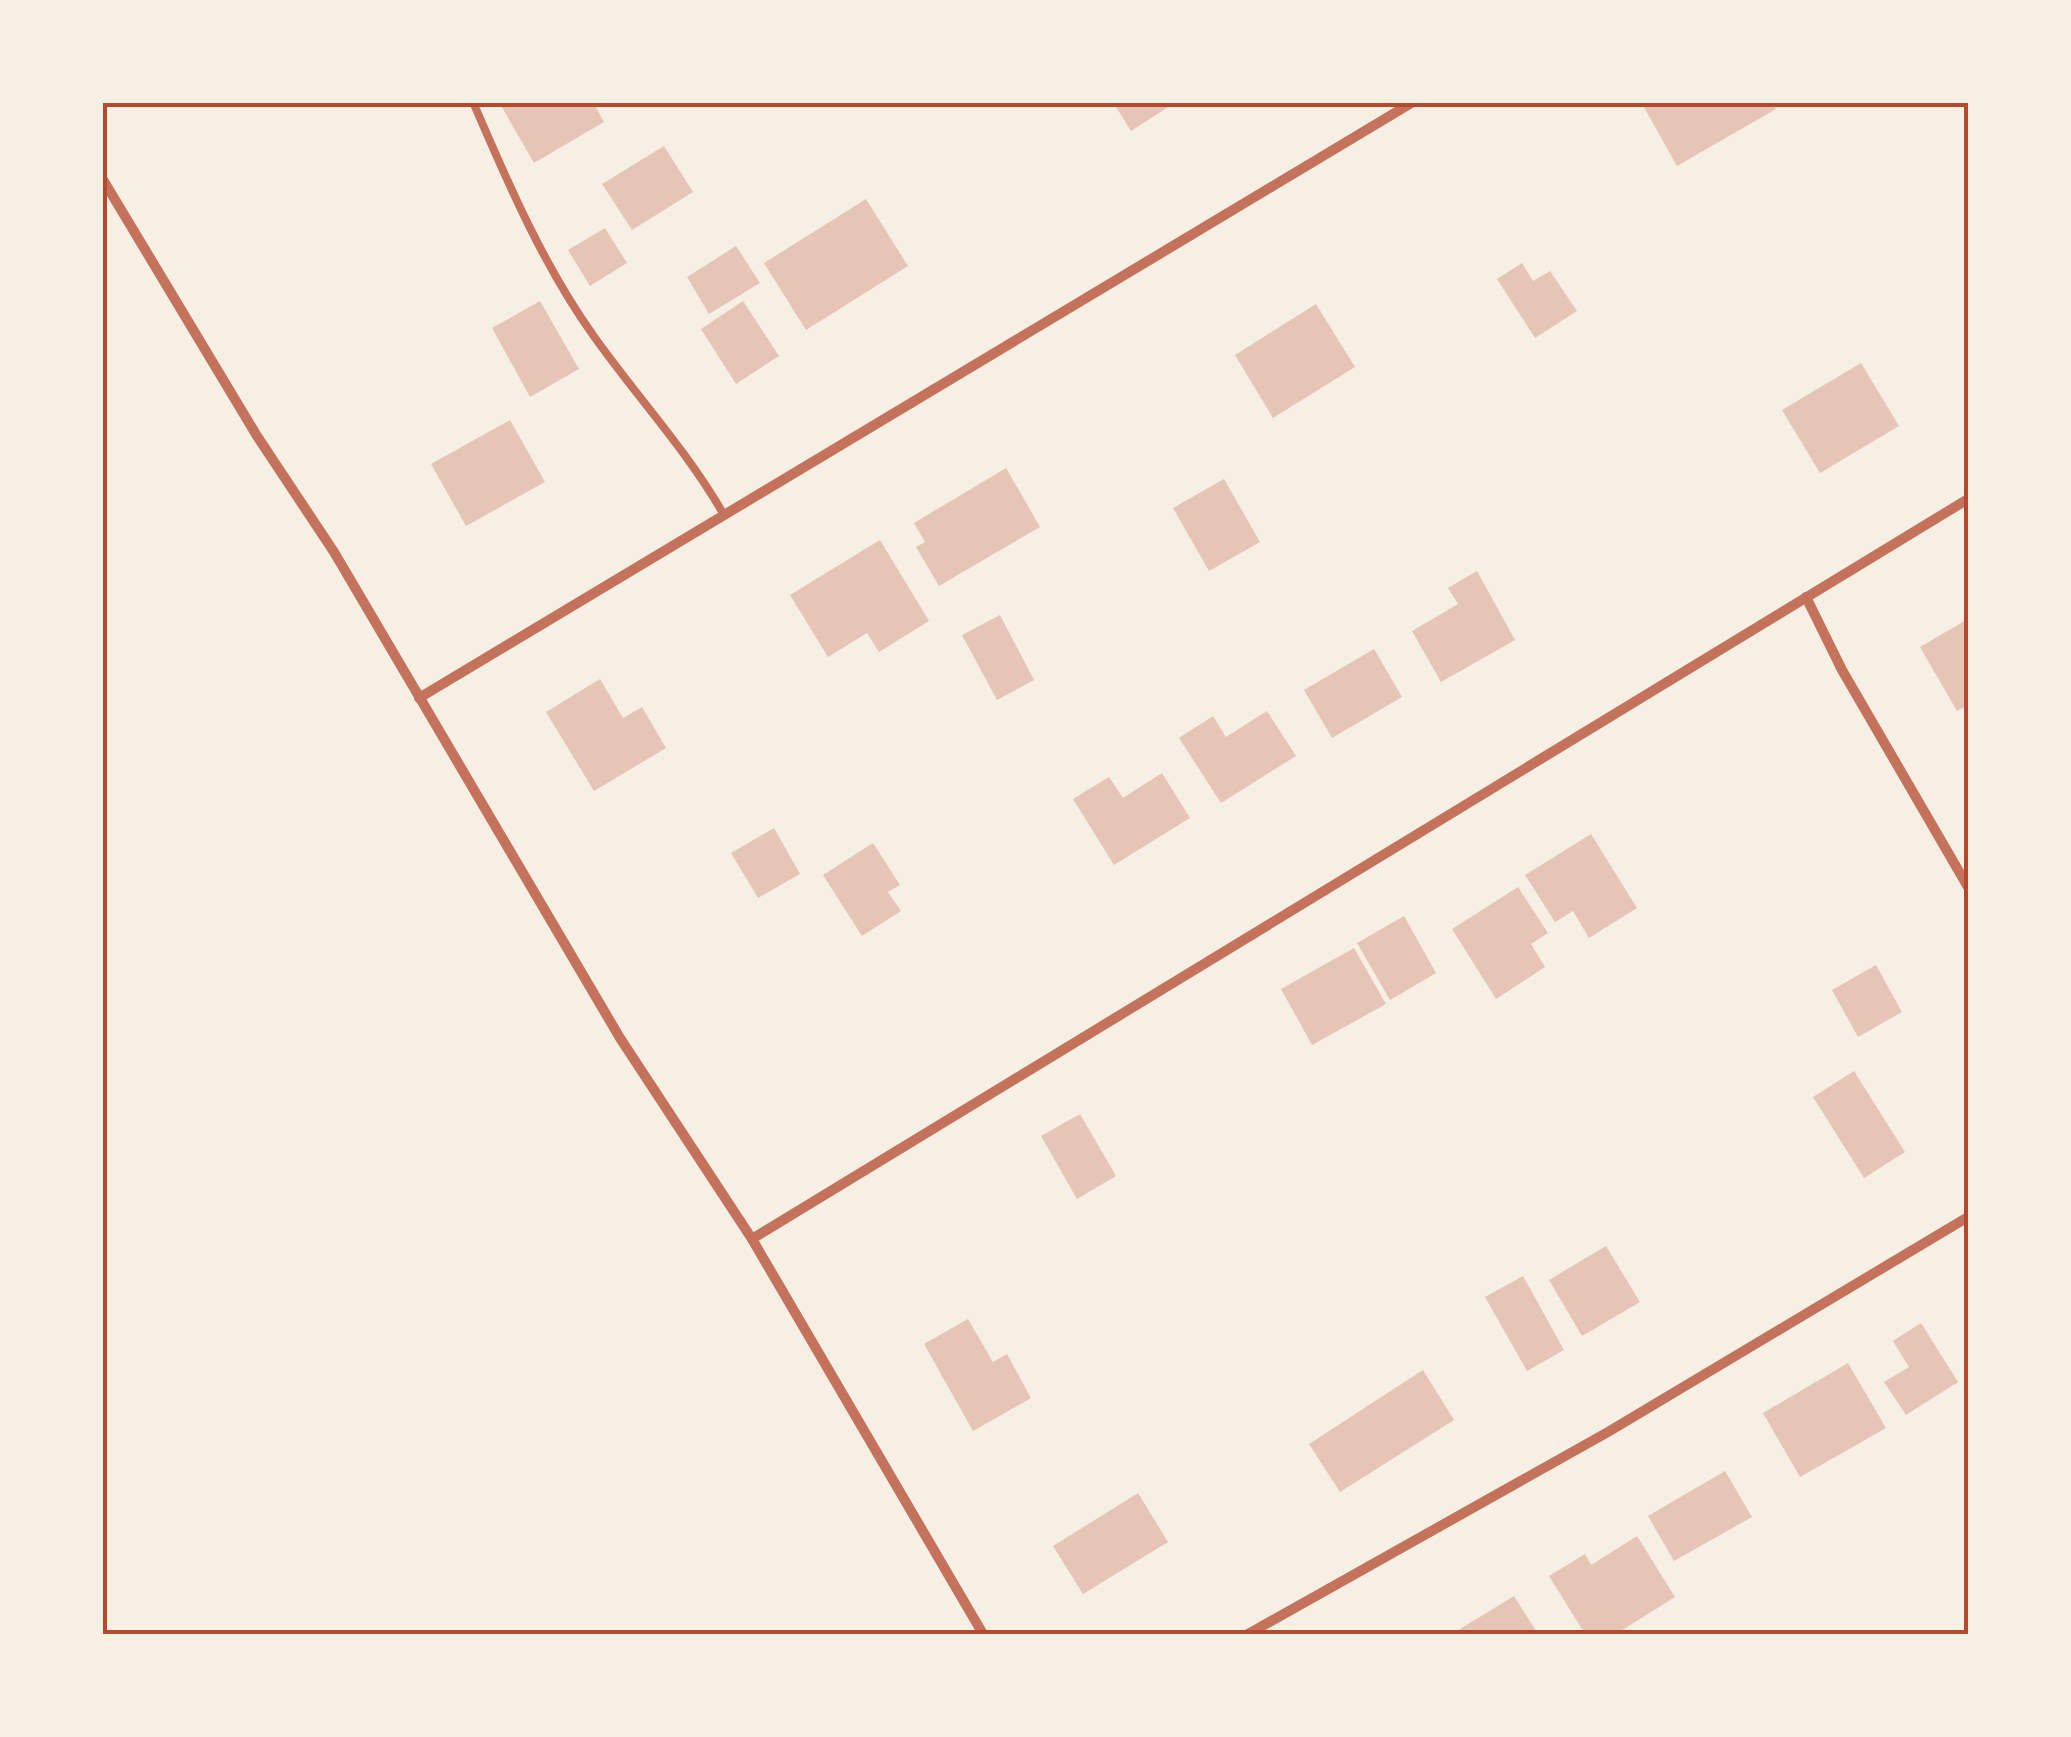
<svg xmlns="http://www.w3.org/2000/svg" width="2071" height="1737" font-family="Ubuntu,sans-serif">
  <style>
    .building { fill: #e6c5b7 }
    .lines { fill: none; stroke-linecap: round; stroke-linejoin: round }
    .service { stroke: #c5725c; stroke-width: 8 }
    .minor { stroke: #c5725c; stroke-width: 10 }
    .neatline { fill: none; stroke: #b5482f; stroke-width: 4 }
  </style>
  <rect width="100%" height="100%" fill="#f6efe4"/>
  <!-- building -->
  <g class="building">
    <polygon points="499,102 593,102 604,122 534,163"/>
    <polygon points="1113,102 1176,102 1131,131"/>
    <polygon points="1641,102 1773,102 1776,109 1677,166"/>
    <polygon points="664,146 693,192 632,230 602,184"/>
    <polygon points="866,199 908,266 806,330 764,263"/>
    <polygon points="605,228 627,263 590,286 568,250"/>
    <polygon points="736,246 760,283 709,314 687,277"/>
    <polygon points="1522,263 1533,281 1550,271 1577,311 1535,338 1497,279"/>
    <polygon points="540,301 579,369 530,397 492,328"/>
    <polygon points="743,301 779,356 736,384 701,329"/>
    <polygon points="1316,304 1355,367 1273,418 1235,355"/>
    <polygon points="1861,363 1899,426 1820,473 1782,410"/>
    <polygon points="510,420 545,482 466,526 431,464"/>
    <polygon points="1006,468 1040,527 939,586 916,547 925,542 914,523"/>
    <polygon points="1224,479 1260,542 1209,571 1173,508"/>
    <polygon points="880,540 929,621 879,652 867,633 828,657 790,595"/>
    <polygon points="1477,571 1515,640 1441,682 1412,631 1458,604 1448,588"/>
    <polygon points="1000,615 1034,680 997,700 962,635"/>
    <polygon points="1968,619 1968,705 1957,711 1920,647"/>
    <polygon points="1374,649 1402,697 1332,738 1304,690"/>
    <polygon points="600,679 623,718 642,707 666,748 594,791 546,712"/>
    <polygon points="1267,711 1296,756 1221,803 1179,738 1213,716 1226,737"/>
    <polygon points="1162,773 1190,818 1114,865 1073,799 1109,777 1123,798"/>
    <polygon points="774,828 800,874 758,898 731,853"/>
    <polygon points="1591,834 1637,908 1589,938 1573,911 1555,922 1525,875"/>
    <polygon points="873,843 900,885 888,892 901,911 862,936 823,875"/>
    <polygon points="1518,887 1548,933 1531,944 1545,967 1496,999 1452,929"/>
    <polygon points="1404,916 1436,973 1390,1000 1357,943"/>
    <polygon points="1354,948 1386,1004 1312,1045 1281,989"/>
    <polygon points="1876,965 1902,1012 1858,1037 1832,990"/>
    <polygon points="1854,1071 1905,1152 1864,1178 1813,1097"/>
    <polygon points="1080,1114 1116,1176 1077,1199 1041,1136"/>
    <polygon points="1606,1246 1640,1302 1582,1336 1549,1280"/>
    <polygon points="1523,1276 1564,1350 1527,1371 1485,1297"/>
    <polygon points="968,1319 993,1362 1007,1354 1031,1398 973,1431 924,1344"/>
    <polygon points="1921,1323 1958,1382 1906,1415 1884,1382 1909,1367 1893,1341"/>
    <polygon points="1848,1363 1886,1428 1800,1477 1763,1413"/>
    <polygon points="1423,1370 1454,1420 1340,1492 1309,1444"/>
    <polygon points="1725,1471 1752,1517 1674,1561 1648,1516"/>
    <polygon points="1138,1493 1168,1542 1083,1594 1053,1546"/>
    <polygon points="1637,1536 1675,1597 1616,1634 1585,1634 1549,1576 1585,1554 1591,1565"/>
    <polygon points="1514,1596 1538,1634 1452,1634"/>
  </g>
  <g class="lines">
    <!-- service -->
    <path class="service" d="M473,102c34,79 70,163 120,233 43,61 94,115 131,180"/>
    <!-- minor -->
    <g class="minor">
      <polyline points="102,178 257,436 334,552 620,1038 752,1239 983,1634"/>
      <polyline points="1806,597 1842,670 1968,887"/>
      <polyline points="419,698 1413,102"/>
      <polyline points="752,1239 1968,499"/>
      <polyline points="1248,1634 1608,1432 1968,1217"/>
    </g>
  </g>
  <!-- border -->
  <rect width="2071" height="1737" fill="none" stroke="#f6efe4" stroke-width="210"/>
  <rect x="105" y="105" width="1861" height="1527" class="neatline"/>
</svg>
